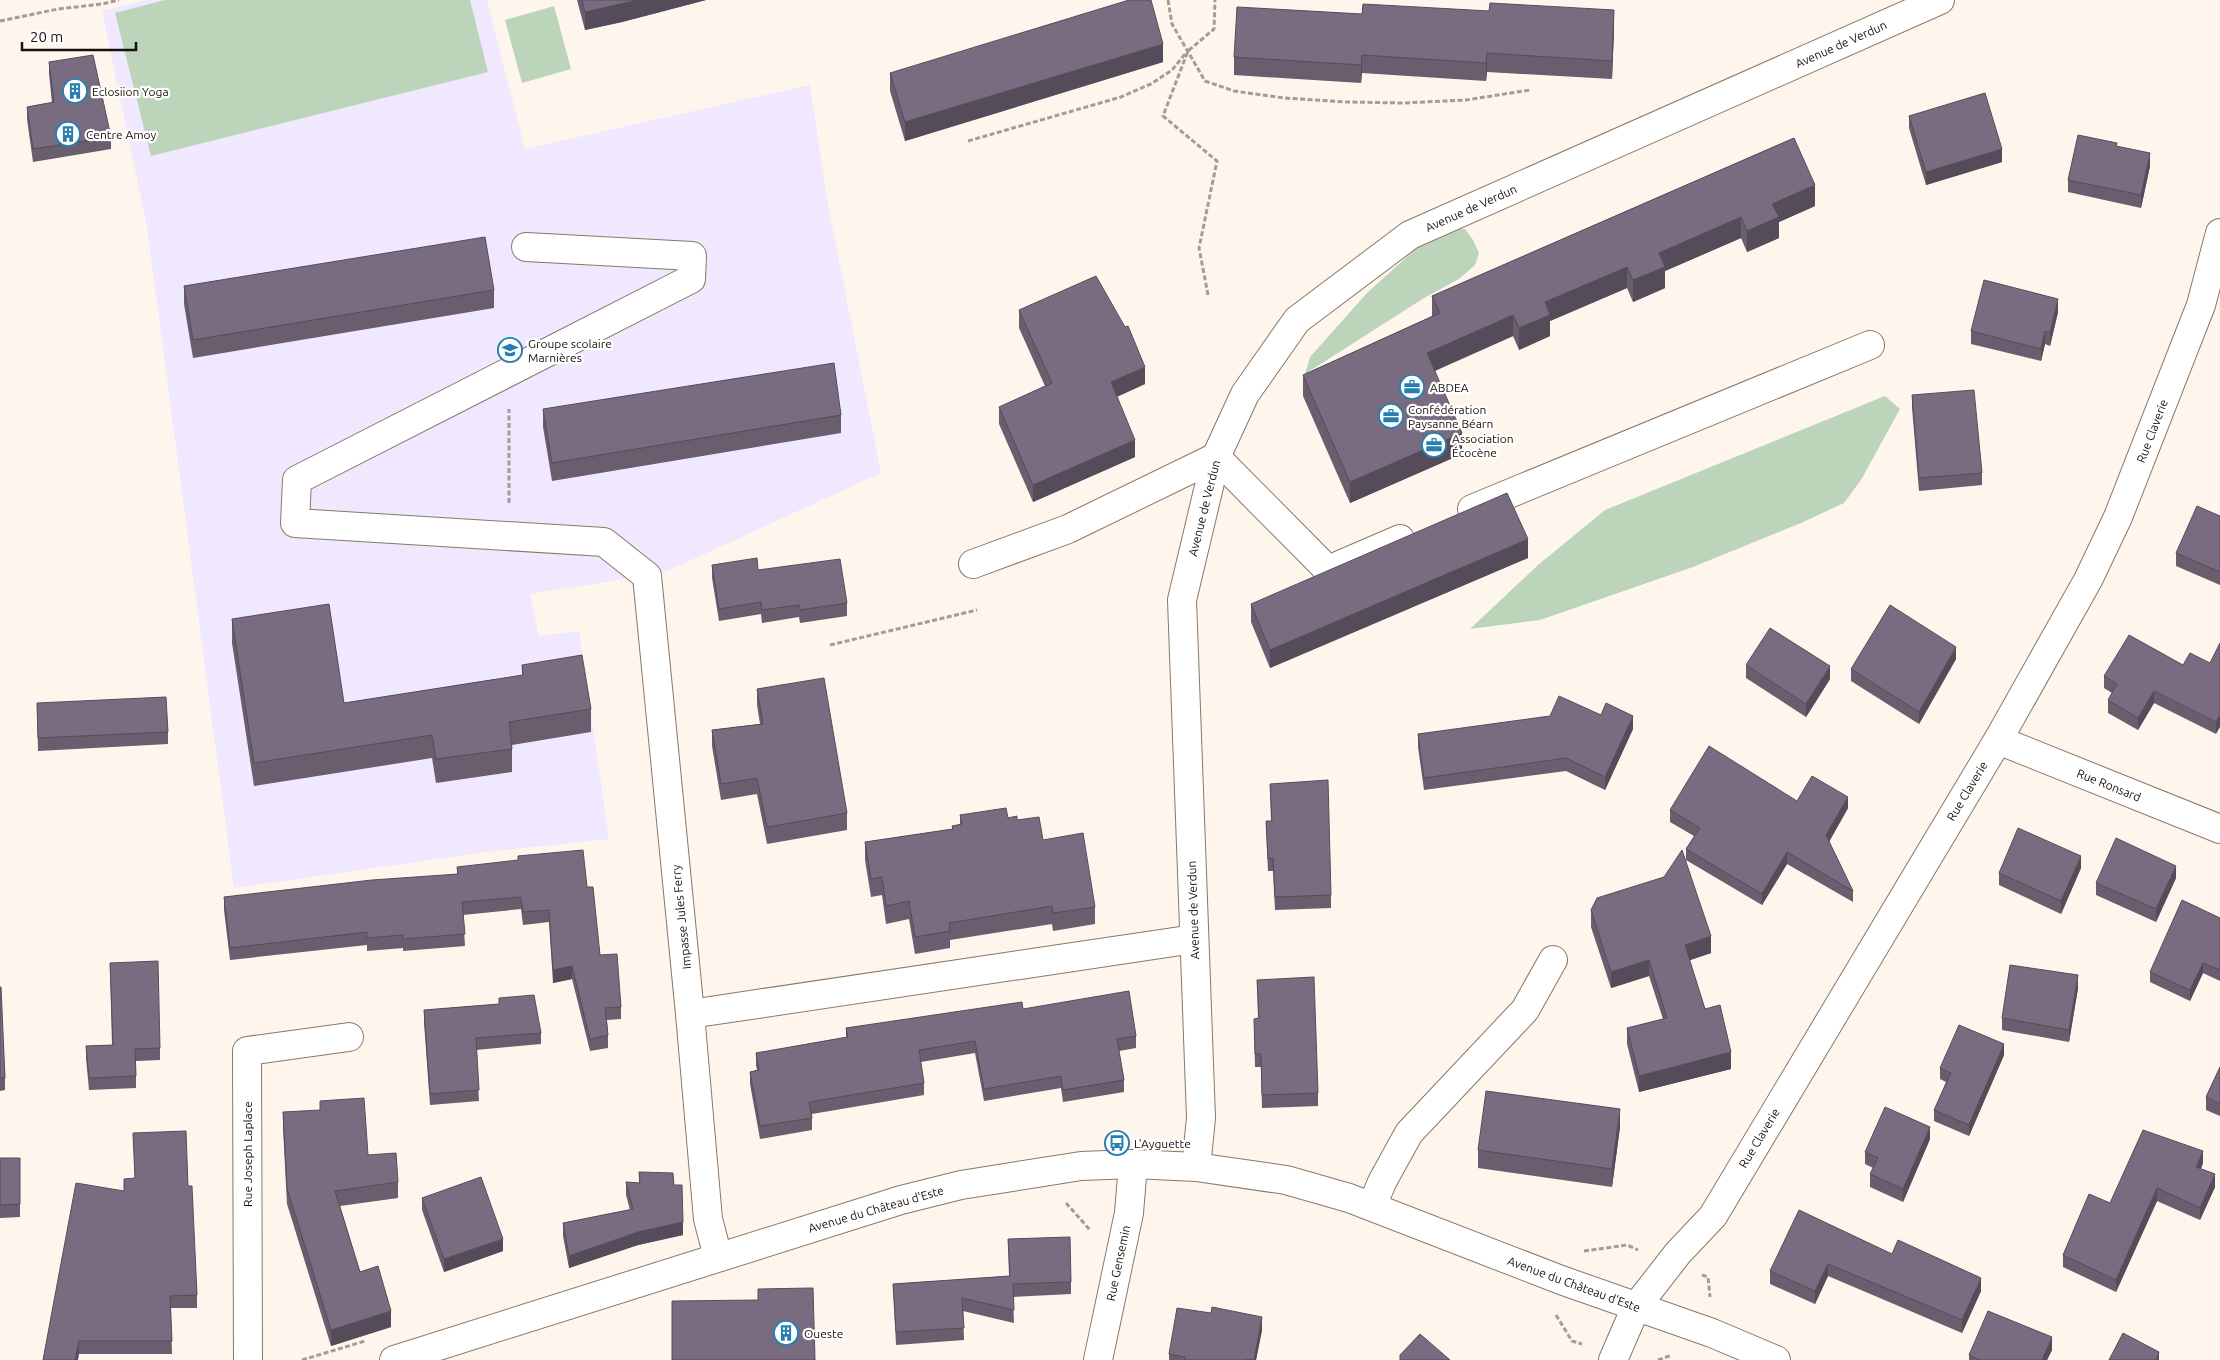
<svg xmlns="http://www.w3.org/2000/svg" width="2220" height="1360" font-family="Ubuntu,sans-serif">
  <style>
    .education { fill: #f0e8fe }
    .green { fill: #bcd5ba }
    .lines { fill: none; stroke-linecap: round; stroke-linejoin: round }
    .minor-casing { stroke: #8b7766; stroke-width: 30 }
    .path { stroke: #a59d95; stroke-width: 3; stroke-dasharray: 5 2.5; stroke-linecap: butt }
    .minor { stroke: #fff; stroke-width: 28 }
    .wall { fill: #695d6e }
    .shaded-wall { fill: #554c5a }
    .building { fill: #7a6c80; stroke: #554c5a }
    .labels { text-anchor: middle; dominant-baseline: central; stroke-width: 4.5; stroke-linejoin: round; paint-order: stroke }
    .street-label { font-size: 12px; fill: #18100a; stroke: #fff }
    .poi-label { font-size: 12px; fill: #18100a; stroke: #fff; text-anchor: start }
  </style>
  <rect width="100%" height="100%" fill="#fef5ed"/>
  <!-- education -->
  <polygon class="education" points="146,0 487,0 525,149 810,85 828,205 881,473 663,573 530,594 539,636 579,631 609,839 486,852 234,888 147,227 102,11"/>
  <!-- green -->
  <g class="green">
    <polygon points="165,0 470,0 488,72 151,156 115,13"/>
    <polygon points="554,6 571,69 522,83 505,20"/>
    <polygon points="1448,228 1465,229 1473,240 1479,253 1475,265 1459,279 1424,298 1305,374 1310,357 1367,293 1420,245"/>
    <polygon points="1885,396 1900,409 1861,480 1844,503 1801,523 1693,567 1540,620 1470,629 1538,565 1605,510"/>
  </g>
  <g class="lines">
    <defs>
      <g id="minor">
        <polyline points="526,247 692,256 691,279 297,480 295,523 604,542 647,576 690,1014 708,1219 718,1257"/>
        <polyline points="1472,509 1870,345"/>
        <polyline points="973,564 1068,529 1216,457 1328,570 1400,539"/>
        <polyline points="1998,740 2220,829"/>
        <polyline points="690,1014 1194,939"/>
        <polyline points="1196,1167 1201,1118 1182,600 1216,457 1245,394 1297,320 1410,235 1940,0"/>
        <polyline points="1372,1206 1382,1182 1409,1133 1525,1010 1553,960"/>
        <polyline points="248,1360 247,1051 349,1037"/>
        <polyline points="394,1360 901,1200 961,1185 1081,1166 1133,1164 1196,1167 1286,1180 1349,1198 1561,1280 1712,1333 1776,1360"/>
        <polyline points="1098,1360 1129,1213 1133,1164"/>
        <polyline points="1613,1360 1636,1307 1678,1253 1713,1216 1998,740 2088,580 2118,517 2201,305 2220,233"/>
      </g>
    </defs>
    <!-- minor casing -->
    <use href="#minor" class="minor-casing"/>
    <!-- path -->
    <g class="path">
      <polyline points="1168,0 1172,24 1205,81 1234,91 1284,98 1347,102 1403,103 1466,100 1530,90"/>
      <polyline points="0,21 58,9 102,4 119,0"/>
      <polyline points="968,141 1121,97 1151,84 1172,70 1186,53"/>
      <polyline points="1208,295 1199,248 1217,161 1163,116 1188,51 1214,29 1215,0"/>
      <polyline points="509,503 509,409"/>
      <polyline points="830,645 977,610"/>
      <polyline points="1066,1203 1090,1230"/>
      <polyline points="1584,1251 1627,1245 1638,1250"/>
      <polyline points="1702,1275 1708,1277 1710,1297"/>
      <polyline points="1556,1315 1572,1341 1582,1344"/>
      <polyline points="302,1360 365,1341"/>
      <polyline points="1658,1360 1672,1355"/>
    </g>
    <!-- minor -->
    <use href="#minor" class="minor"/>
  </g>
  <!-- wall -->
  <g class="wall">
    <polygon points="577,0 706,0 622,22 585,30"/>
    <polygon points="1614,29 1612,79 1487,72 1486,81 1362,73 1361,83 1234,75 1234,57"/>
    <polygon points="49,62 111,137 111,149 33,162 27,119 27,107 52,103 49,74"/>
    <polygon points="1163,62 905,141 890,91 890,73"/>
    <polygon points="1909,116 2002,162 1926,185 1909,128"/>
    <polygon points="1794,138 1815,206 1779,222 1779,238 1747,252 1741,238 1665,271 1665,288 1633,302 1627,288 1550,321 1550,336 1519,350 1513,336 1435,371 1462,454 1350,503 1303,396 1303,375 1432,316 1432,296"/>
    <polygon points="2117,146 2150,166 2141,208 2068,192 2068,180"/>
    <polygon points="184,286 494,290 494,308 193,358 184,304"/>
    <polygon points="1019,310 1145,384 1117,397 1135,457 1033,502 999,424 999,407 1045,386 1019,328"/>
    <polygon points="2058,312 2050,346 2045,344 2041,361 1971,344 1971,331"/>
    <polygon points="1912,395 1982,473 1982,485 1919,491 1912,407"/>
    <polygon points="543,409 841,415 841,433 552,481 543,427"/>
    <polygon points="2220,516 2220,585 2176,566 2176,553"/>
    <polygon points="1528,558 1270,668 1251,622 1251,604"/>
    <polygon points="712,565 758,570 847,603 847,616 800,623 799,617 762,623 761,614 719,621 712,578"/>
    <polygon points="232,619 344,703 522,675 522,665 591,709 591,732 512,745 512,772 436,783 432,758 254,786 232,643"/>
    <polygon points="2220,643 2216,734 2154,703 2138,730 2108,713 2108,700 2112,693 2104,688 2104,676 2183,665 2210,663"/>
    <polygon points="1956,659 1919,724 1851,681 1851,669"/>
    <polygon points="1746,665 1830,679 1806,717 1746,678"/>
    <polygon points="757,689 847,813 847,830 767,844 757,794 721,800 712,746 712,730 760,724 757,705"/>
    <polygon points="37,703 168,732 168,744 38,751"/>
    <polygon points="1601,715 1633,729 1605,790 1566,771 1424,790 1418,747 1418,734"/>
    <polygon points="1270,784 1331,895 1331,908 1275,910 1273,871 1268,871 1267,851 1266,821 1271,821"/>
    <polygon points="1797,801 1848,808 1829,842 1853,891 1853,902 1787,864 1762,905 1686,860 1686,849 1694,836 1670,822 1670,810"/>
    <polygon points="960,815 1008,818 1017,820 1043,840 1095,907 1095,924 1053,931 1052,924 950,940 950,948 915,954 909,919 886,924 882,895 871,897 865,860 865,842 952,829 952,826 960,825"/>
    <polygon points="457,867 587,887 600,955 621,1007 621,1019 607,1020 608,1035 608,1048 590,1051 572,979 553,983 549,922 523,925 521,909 463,915 465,946 403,951 403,948 367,951 367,945 230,960 224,910 224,897 457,874"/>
    <polygon points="2081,868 2061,914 1999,885 1999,873"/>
    <polygon points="2176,878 2156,922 2096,895 2096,883"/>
    <polygon points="1591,910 1711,953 1689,960 1705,1009 1731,1069 1639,1092 1627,1044 1627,1028 1663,1019 1649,976 1611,988 1591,927"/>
    <polygon points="2220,918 2220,981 2203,973 2190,1001 2150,982 2150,972"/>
    <polygon points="110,963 160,1048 160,1060 136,1061 136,1088 89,1090 86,1058 86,1046 112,1045"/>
    <polygon points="1257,980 1318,1093 1318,1106 1262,1108 1261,1067 1255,1067 1254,1019 1258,1018"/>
    <polygon points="0,987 5,1078 5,1090 0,1091"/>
    <polygon points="2078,988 2069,1042 2002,1030 2002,1018"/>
    <polygon points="499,998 541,1033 541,1044 476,1050 479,1101 430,1105 424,1022 424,1010 499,1004"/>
    <polygon points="1023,1009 1136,1036 1136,1048 1119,1051 1124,1080 1124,1092 1063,1102 1061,1088 984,1101 975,1053 921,1062 924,1083 924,1095 812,1114 812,1130 760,1139 750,1084 750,1072 757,1070 756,1065 756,1053 846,1037 846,1028"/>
    <polygon points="2004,1055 1969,1136 1934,1121 1934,1110 1946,1082 1940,1079 1940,1068"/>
    <polygon points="2220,1067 2220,1116 2206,1110 2206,1097"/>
    <polygon points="283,1112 368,1155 398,1182 398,1198 340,1206 360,1272 391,1327 331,1346 287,1204 283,1128"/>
    <polygon points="1620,1127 1612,1187 1478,1168 1478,1150"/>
    <polygon points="133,1133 188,1186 197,1295 197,1308 171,1308 172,1354 79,1354 43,1360 124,1191 135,1178"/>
    <polygon points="1930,1139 1903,1202 1870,1187 1870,1174 1873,1168 1865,1164 1865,1152"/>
    <polygon points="0,1158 20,1158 20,1217 0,1218"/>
    <polygon points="2203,1163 2201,1169 2215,1187 2200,1220 2157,1201 2116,1292 2063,1267 2063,1255 2110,1203"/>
    <polygon points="639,1172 674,1185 683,1235 638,1245 569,1268 563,1236 563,1223 630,1210 626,1195 626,1182 639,1183"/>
    <polygon points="422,1198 503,1251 444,1272 422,1210"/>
    <polygon points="1008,1239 1071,1282 1071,1294 1013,1297 1014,1323 963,1311 964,1340 896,1345 893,1284 1009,1276"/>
    <polygon points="1892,1254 1981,1291 1962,1333 1828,1276 1815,1304 1770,1284 1770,1271"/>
    <polygon points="1262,1330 1256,1360 1169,1360 1169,1354"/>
    <polygon points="2052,1350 2047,1360 1969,1360 1969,1355"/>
  </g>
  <!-- shaded-wall -->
  <g class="shaded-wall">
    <polygon points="638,0 706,0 622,22 585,30 585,12"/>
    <polygon points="1614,10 1614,29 1612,79 1612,61"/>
    <polygon points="1163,44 1163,62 905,141 905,122"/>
    <polygon points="1487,53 1487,72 1486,81 1486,63"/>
    <polygon points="1362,55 1362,73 1361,83 1361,65"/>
    <polygon points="2002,149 2002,162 1926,185 1926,172"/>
    <polygon points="2150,153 2150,166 2141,208 2141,195"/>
    <polygon points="1815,185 1815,206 1779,222 1779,238 1747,252 1747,231 1772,204"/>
    <polygon points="1741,217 1741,238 1665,271 1665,288 1633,302 1633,280 1659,253"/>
    <polygon points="1627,267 1627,288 1550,321 1550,336 1519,350 1519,328 1545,302"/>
    <polygon points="2058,299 2058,312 2050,346 2050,333"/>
    <polygon points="1513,315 1513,336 1427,374 1427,353"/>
    <polygon points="2045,331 2045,344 2041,361 2041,349"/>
    <polygon points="1145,367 1145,384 1111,399 1111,382"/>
    <polygon points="1462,433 1462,454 1350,503 1350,482"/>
    <polygon points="1135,440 1135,457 1033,502 1033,485"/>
    <polygon points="1528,539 1528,558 1270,668 1270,650"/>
    <polygon points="1956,647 1956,659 1919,724 1919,712"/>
    <polygon points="1830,666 1830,679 1806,717 1806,704"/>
    <polygon points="2154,691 2154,703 2138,730 2138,718"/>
    <polygon points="2220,715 2220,727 2216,734 2216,722"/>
    <polygon points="1633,716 1633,729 1605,790 1605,777"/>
    <polygon points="1848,797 1848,808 1826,847 1826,835"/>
    <polygon points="1787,852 1787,864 1762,905 1762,894"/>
    <polygon points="2081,856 2081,868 2061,914 2061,901"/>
    <polygon points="2176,866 2176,878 2156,922 2156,909"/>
    <polygon points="1711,936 1711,953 1685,962 1685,945"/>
    <polygon points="1649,960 1649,976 1611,988 1611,972"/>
    <polygon points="2203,963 2203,973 2190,1001 2190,990"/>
    <polygon points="572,966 572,979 553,983 553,970"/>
    <polygon points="2078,975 2078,988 2069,1042 2069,1030"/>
    <polygon points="2004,1044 2004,1055 1969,1136 1969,1125"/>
    <polygon points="1731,1052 1731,1069 1639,1092 1639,1076"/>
    <polygon points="1620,1109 1620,1127 1612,1187 1612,1169"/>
    <polygon points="1930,1127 1930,1139 1903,1202 1903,1189"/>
    <polygon points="2203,1151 2203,1163 2196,1179 2196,1167"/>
    <polygon points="2215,1174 2215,1187 2200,1220 2200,1208"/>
    <polygon points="2157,1188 2157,1201 2116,1292 2116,1280"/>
    <polygon points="683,1222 683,1235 638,1245 569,1268 569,1256 638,1232"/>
    <polygon points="503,1239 503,1251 444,1272 444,1259"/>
    <polygon points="1828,1264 1828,1276 1815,1304 1815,1291"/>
    <polygon points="1981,1278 1981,1291 1962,1333 1962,1320"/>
    <polygon points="391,1311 391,1327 331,1346 331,1330"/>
    <polygon points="1262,1317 1262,1330 1256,1360 1254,1360"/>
    <polygon points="2052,1337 2052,1350 2047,1360 2042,1360"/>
    <polygon points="79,1341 79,1354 78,1360 75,1360"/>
    <polygon points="2159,1352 2159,1360 2156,1360"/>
  </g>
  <!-- building -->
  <g class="building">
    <polygon points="582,0 638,0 585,12"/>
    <polygon points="1129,0 1151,0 1163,44 905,122 890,73"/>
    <polygon points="1490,3 1614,10 1612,61 1487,53 1486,63 1362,55 1361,65 1234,57 1237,7 1362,14 1363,4 1489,11"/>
    <polygon points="93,55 111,137 33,149 27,107 54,102 49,62"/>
    <polygon points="1985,93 2002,149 1926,172 1909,116"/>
    <polygon points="2078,135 2117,143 2116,146 2150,153 2141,195 2068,180"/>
    <polygon points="1794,138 1815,185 1772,204 1779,217 1747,231 1741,217 1659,253 1665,267 1633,280 1627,267 1545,302 1550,315 1519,328 1513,315 1427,353 1462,433 1350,482 1303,375 1440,313 1432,296"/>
    <polygon points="485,237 494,290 193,340 184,286"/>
    <polygon points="1096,276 1125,327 1128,326 1145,367 1111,382 1135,440 1033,485 999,407 1052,383 1019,310"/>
    <polygon points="1984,280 2058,299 2050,333 2045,331 2041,349 1971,331"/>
    <polygon points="834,363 841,415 552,463 543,409"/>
    <polygon points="1974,390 1982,473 1919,478 1912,395"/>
    <polygon points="1507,493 1528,539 1270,650 1251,604"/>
    <polygon points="2197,506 2220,516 2220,572 2176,553"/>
    <polygon points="757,558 758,570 840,559 847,603 800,610 799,605 762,610 761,602 719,609 712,565"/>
    <polygon points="329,604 344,703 523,675 522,665 582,655 591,709 509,722 512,749 436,759 432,735 254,763 232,619"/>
    <polygon points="1890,605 1956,647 1919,712 1851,669"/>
    <polygon points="1770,628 1830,666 1806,704 1746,665"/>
    <polygon points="2129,635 2183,665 2190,653 2210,663 2220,643 2220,715 2216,722 2154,691 2138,718 2108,700 2117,684 2104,676"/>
    <polygon points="824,678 847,813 767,827 757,778 721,784 712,730 763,724 757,689"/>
    <polygon points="1559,696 1601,715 1606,703 1633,716 1605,777 1566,758 1424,778 1418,734 1550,716"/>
    <polygon points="166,697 168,732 38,738 37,703"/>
    <polygon points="1709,746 1797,801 1812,776 1848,797 1826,835 1853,891 1787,852 1762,894 1686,849 1700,828 1670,810"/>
    <polygon points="1328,780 1331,895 1275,897 1273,858 1268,859 1267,839 1266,821 1272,821 1270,784"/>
    <polygon points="1006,808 1008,818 1017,816 1017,820 1039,817 1043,840 1083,833 1095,907 1053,913 1052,906 949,923 950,931 915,937 909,901 886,906 882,877 871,879 865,842 953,829 952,826 962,824 960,815"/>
    <polygon points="2018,828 2081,856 2061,901 1999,873"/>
    <polygon points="2116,838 2176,866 2156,909 2096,883"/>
    <polygon points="583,850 587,887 593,887 600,955 617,954 621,1007 605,1008 608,1035 590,1039 572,966 553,970 549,910 523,912 521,897 462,902 465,934 403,939 403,935 367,938 367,932 230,948 224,897 372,880 458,874 457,867 518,860 518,856"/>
    <polygon points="1682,850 1711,936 1685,945 1705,1009 1720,1005 1731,1052 1639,1076 1627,1028 1667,1018 1649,960 1611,972 1591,910 1597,898 1664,877"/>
    <polygon points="2182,900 2220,918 2220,970 2203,963 2190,990 2150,972"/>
    <polygon points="158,961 160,1048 135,1049 136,1076 89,1078 86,1046 113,1045 110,963"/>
    <polygon points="2010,965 2078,975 2069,1030 2002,1018"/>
    <polygon points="1314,977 1318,1093 1262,1095 1261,1054 1255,1054 1254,1019 1259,1018 1257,980"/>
    <polygon points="0,987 1,987 5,1078 0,1078"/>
    <polygon points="1129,991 1136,1036 1117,1039 1124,1080 1063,1090 1061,1076 984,1089 975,1041 919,1050 924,1083 809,1102 812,1118 760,1126 750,1072 759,1070 756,1053 848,1037 846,1028 1022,1002 1023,1009"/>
    <polygon points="534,995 541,1033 476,1038 479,1090 430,1094 424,1010 499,1004 499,998"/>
    <polygon points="1959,1025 2004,1044 1969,1125 1934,1110 1951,1073 1940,1068"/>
    <polygon points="2220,1067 2220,1104 2206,1097"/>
    <polygon points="1486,1091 1620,1109 1612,1169 1478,1150"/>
    <polygon points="364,1098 368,1155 396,1153 398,1182 335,1191 360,1272 378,1266 391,1311 331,1330 287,1188 283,1112 320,1110 320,1101"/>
    <polygon points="1885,1107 1930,1127 1903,1189 1870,1174 1878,1158 1865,1152"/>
    <polygon points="2143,1130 2203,1151 2196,1167 2215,1174 2200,1208 2157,1188 2116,1280 2063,1255 2089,1194 2110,1203"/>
    <polygon points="186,1131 188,1186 192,1186 197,1295 170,1296 172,1341 79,1341 75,1360 43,1360 76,1183 124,1191 124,1179 135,1178 133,1133"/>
    <polygon points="0,1158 20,1158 20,1204 0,1205"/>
    <polygon points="639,1172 673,1173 674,1185 682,1185 683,1222 638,1232 569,1256 563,1223 633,1209 626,1182 640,1183"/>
    <polygon points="481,1177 503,1239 444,1259 422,1198"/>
    <polygon points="1799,1210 1892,1254 1898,1240 1981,1278 1962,1320 1828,1264 1815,1291 1770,1271"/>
    <polygon points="1070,1237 1071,1282 1013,1284 1014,1310 962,1298 964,1328 896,1332 893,1284 1010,1276 1008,1239"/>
    <polygon points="813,1288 815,1360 672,1360 672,1301 758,1300 758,1289"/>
    <polygon points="1212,1307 1262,1317 1254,1360 1247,1359 1247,1360 1185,1360 1185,1357 1169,1354 1177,1308 1211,1313"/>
    <polygon points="1988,1311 2052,1337 2042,1360 1980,1360 1969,1355"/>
    <polygon points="2123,1333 2159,1352 2156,1360 2109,1360"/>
    <polygon points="1420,1334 1450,1360 1400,1360 1400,1355"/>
  </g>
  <!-- icons -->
  <defs>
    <symbol id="building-ring" viewBox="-11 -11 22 22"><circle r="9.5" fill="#fff" stroke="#267fad" stroke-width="1.5"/><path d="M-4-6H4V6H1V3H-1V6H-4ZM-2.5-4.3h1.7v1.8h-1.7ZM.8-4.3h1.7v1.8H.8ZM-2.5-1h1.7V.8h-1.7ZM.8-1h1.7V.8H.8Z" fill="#267fad"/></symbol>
    <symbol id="school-ring" viewBox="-11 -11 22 22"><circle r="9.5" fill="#fff" stroke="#267fad" stroke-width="1.5"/><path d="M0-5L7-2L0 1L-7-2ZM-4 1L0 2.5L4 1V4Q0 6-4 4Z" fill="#267fad"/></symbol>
    <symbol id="office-ring" viewBox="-11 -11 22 22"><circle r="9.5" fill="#fff" stroke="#267fad" stroke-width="1.5"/><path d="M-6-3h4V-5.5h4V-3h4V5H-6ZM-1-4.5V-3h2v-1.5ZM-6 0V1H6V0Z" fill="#267fad"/></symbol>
    <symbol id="bus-ring" viewBox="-11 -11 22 22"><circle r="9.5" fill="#fff" stroke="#267fad" stroke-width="1.5"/><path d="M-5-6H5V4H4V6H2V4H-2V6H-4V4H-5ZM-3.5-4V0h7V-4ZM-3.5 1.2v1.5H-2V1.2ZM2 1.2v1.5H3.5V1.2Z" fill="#267fad"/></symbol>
  </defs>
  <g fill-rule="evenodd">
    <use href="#building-ring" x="61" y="77" width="28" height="28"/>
    <use href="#building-ring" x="54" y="120" width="28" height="28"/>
    <use href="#school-ring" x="496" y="336" width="28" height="28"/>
    <use href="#office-ring" x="1398" y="373" width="28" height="28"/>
    <use href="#office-ring" x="1377" y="402" width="28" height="28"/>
    <use href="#office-ring" x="1420" y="431" width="28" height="28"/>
    <use href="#bus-ring" x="1103" y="1129" width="28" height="28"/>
    <use href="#building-ring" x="772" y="1319" width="28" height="28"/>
  </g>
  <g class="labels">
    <!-- street labels -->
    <g class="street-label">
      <text transform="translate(1841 44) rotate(-24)">Avenue de Verdun</text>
      <text transform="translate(1471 208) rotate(-24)">Avenue de Verdun</text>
      <text transform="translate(2152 431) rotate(-69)">Rue Claverie</text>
      <text transform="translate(1204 508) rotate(-76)">Avenue de Verdun</text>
      <text transform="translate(2109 785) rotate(22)">Rue Ronsard</text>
      <text transform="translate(1967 791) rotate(-59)">Rue Claverie</text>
      <text transform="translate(1193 910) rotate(-92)">Avenue de Verdun</text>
      <text transform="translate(681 917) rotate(-96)">Impasse Jules Ferry</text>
      <text transform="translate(1759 1138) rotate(-59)">Rue Claverie</text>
      <text transform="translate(247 1154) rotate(-90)">Rue Joseph Laplace</text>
      <text transform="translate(876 1209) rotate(-16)">Avenue du Château d'Este</text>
      <text transform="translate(1118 1263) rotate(-78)">Rue Gensemin</text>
      <text transform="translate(1574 1284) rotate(20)">Avenue du Château d'Este</text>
    </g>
    <!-- poi labels -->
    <g class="poi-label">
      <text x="92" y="91">Eclosiion Yoga</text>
      <text x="86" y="134">Centre Amoy</text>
      <text x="528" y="343">Groupe scolaire<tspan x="528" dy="14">Marnières</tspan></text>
      <text x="1430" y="387">ABDEA</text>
      <text x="1408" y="409">Confédération<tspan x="1408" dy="14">Paysanne Béarn</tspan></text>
      <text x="1452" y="438">Association<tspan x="1452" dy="14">Écocène</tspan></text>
      <text x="1134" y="1143">L'Ayguette</text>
      <text x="804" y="1333">Oueste</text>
    </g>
  </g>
  <!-- scale -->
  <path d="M22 42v8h114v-8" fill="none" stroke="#18100a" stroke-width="2.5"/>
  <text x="30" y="42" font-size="15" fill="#18100a" stroke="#ffffff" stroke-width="4" paint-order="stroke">20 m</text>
</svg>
